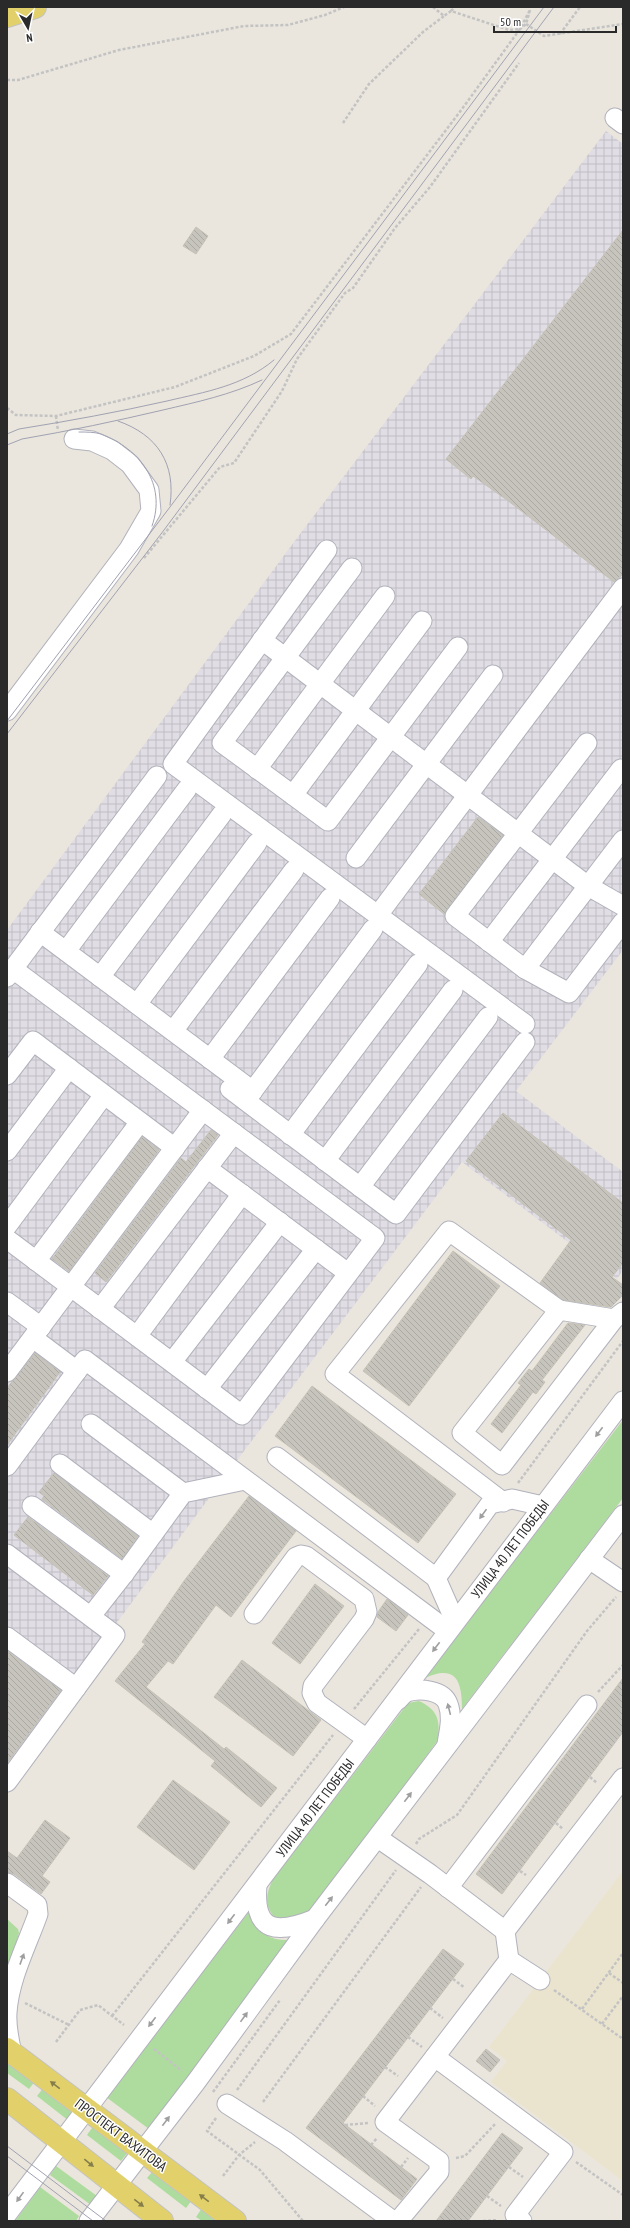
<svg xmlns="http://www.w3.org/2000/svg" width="630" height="2228" font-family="'PT Sans Narrow',sans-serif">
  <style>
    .industrial { fill: url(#industrial-grid) }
    .education { fill: #eae4ce }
    .grass { fill: #aedc9f }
    .building { fill: url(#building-back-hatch); stroke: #c6c2b7 }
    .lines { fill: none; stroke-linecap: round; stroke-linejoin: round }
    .minor-casing { stroke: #b1b2bc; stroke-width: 21 }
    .major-casing { stroke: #c3c3c3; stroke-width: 24 }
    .path { stroke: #c3c3c3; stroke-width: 2.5; stroke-dasharray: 3 2; stroke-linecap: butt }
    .minor { stroke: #fff; stroke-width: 19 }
    .major { stroke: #e2d16b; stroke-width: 22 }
    .tram { stroke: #a1a2b2; stroke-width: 1 }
    .oneway { fill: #9f9f9f }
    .oneway2 { fill: #867e4a }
    .labels { text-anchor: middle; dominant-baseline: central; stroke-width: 3; stroke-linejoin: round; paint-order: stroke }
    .street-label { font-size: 14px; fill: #2a2a2a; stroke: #fff }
  </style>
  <defs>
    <pattern id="industrial-grid" width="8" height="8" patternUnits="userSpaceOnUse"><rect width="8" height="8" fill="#e0dde4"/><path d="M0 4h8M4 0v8" fill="none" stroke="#c0bec4"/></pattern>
    <pattern id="building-back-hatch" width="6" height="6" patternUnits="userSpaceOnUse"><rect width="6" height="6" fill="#c6c4bc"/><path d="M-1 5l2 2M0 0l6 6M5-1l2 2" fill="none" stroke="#aaa9a2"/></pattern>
  </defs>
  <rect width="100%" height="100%" fill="#eae6dd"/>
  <!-- industrial -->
  <polygon class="industrial" points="606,131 623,144 623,950 516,1091 623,1172 623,1270 617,1279 462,1162 238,1459 7,1771 7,930 297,538"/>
  <!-- education -->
  <polygon class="education" points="623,1871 623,2181 491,2082 507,2061 489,2047"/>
  <!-- grass -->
  <g class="grass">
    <path d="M623,1420v78l-161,211c0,-30 -7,-45 -39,-30z"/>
    <path d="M419,1701c19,9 21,19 19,39l-127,172 -11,6 -24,1c-13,-14 -10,-25 -3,-40l135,-176z"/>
    <path d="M249,1912c7,18 19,29 40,28l-140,189 -43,-32z"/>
    <polygon points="7,1919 18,1929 19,1933 7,1976"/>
    <polygon points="7,2059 36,2080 29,2089 7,2073"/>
    <polygon points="44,2087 76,2112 69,2121 37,2096"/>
    <polygon points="94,2125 128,2152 121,2161 87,2135"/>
    <polygon points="56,2166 97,2196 91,2205 50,2175"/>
    <polygon points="153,2171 192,2200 186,2208 147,2178"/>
    <polygon points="40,2187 79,2216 76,2221 15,2221"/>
    <polygon points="202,2208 219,2221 202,2221 196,2217"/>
  </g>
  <!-- building -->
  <g class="building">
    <polygon points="196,227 208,236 196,254 183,246"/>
    <polygon points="623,230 623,574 614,582 507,500 473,476 471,479 446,459"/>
    <polygon points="478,817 503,835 444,914 419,894"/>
    <polygon points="503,1113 623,1203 623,1263 612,1277 623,1285 623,1295 611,1307 563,1300 540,1283 571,1240 466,1161"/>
    <polygon points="211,1130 218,1135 106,1282 95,1273 181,1158 186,1162"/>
    <polygon points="142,1137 159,1150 69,1271 52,1259"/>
    <polygon points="453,1251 500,1286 409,1406 363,1371"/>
    <polygon points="568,1323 585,1325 542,1380 545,1382 536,1394 533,1392 502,1433 491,1424 521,1385 518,1383 529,1369 532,1371"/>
    <polygon points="35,1353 60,1372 7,1445 7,1388"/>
    <polygon points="312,1386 456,1494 418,1543 275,1436"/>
    <polygon points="54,1473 138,1536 122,1559 42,1499 44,1496 39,1492"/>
    <polygon points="249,1496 296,1531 231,1617 216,1605 173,1664 168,1661 146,1687 224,1749 226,1747 277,1788 261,1807 211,1766 215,1761 115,1681 145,1644 142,1642 184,1581"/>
    <polygon points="28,1517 108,1576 93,1595 14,1535"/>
    <polygon points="315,1584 344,1606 300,1664 272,1643"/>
    <polygon points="387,1599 408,1615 396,1631 377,1617 378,1612"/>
    <polygon points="7,1651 61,1690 7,1763"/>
    <polygon points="242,1660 321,1720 293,1756 214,1697"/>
    <polygon points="623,1678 623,1732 502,1894 476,1874"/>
    <polygon points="173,1780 230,1822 194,1870 137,1827"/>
    <polygon points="45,1820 70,1838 42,1876 50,1882 41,1894 14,1874 7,1872 7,1851 17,1858"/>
    <polygon points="443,1949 464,1964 343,2123 417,2179 401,2200 306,2128"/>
    <polygon points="486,2049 500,2060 490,2072 476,2061"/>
    <polygon points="502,2133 523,2148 468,2221 436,2221"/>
  </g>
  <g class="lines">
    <defs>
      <g id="minor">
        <polyline points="615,118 623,124"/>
        <polyline points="327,550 173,764 525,1024"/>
        <polyline points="352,568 222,743 328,821 458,647"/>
        <polyline points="262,640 588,886 623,906"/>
        <polyline points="7,711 129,549 151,511 149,490 130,464 112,450 92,441 74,439"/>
        <polyline points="587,743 455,916 525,969 569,993 623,922"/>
        <polyline points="257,769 385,596"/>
        <polyline points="293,795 422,621"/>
        <polyline points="356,858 493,675"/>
        <polyline points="378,915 623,588"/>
        <polyline points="40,932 253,1091"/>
        <polyline points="489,942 621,769"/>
        <polyline points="66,951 187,789"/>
        <polyline points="525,969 623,840"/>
        <polyline points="7,977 157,776"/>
        <polyline points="100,977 222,814"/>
        <polyline points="137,1004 257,843"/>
        <polyline points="173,1031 294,870"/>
        <polyline points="210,1059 330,898"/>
        <polyline points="7,1075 33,1041 175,1148"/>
        <polyline points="230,1089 396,1214 525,1042"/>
        <polyline points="246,1100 373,929"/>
        <polyline points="290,1135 418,964"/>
        <polyline points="7,1151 69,1068"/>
        <polyline points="325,1161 453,990"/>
        <polyline points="207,1168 348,1273"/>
        <polyline points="360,1187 488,1017"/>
        <polyline points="7,1226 104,1095"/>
        <polyline points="7,1239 242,1415 375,1238 13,969"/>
        <polyline points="36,1261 140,1122"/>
        <polyline points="7,1302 41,1327"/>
        <polyline points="100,1309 234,1133"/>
        <polyline points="614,1319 559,1310 462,1433 502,1465 614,1319 623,1312"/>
        <polyline points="137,1336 242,1194"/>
        <polyline points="33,1338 77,1371"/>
        <polyline points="172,1362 280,1222"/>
        <polyline points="7,1372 203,1110"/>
        <polyline points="207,1389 316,1249"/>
        <polyline points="91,1424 183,1493"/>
        <polyline points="277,1457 436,1578"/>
        <polyline points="60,1464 153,1534"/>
        <polyline points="7,1466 85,1360 448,1631"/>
        <polyline points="503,1502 335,1374 449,1231 559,1310"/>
        <polyline points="32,1506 124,1574"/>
        <polyline points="7,1554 115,1635 7,1782"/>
        <polyline points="589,1559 623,1582"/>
        <polyline points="254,1614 296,1557 301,1555 306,1556 364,1599 367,1612 364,1619 313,1686 312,1693 317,1703 367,1739"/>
        <polyline points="91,1616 124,1574 183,1493 245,1480"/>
        <polyline points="455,1621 436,1578 490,1504 512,1499 543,1506"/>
        <polyline points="7,1637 76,1688"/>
        <path d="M398,1700c3,-3 6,-7 9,-8 13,-4 36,-2 41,12 5,13 1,27 -1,40"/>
        <polyline points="378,1838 430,1874 505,1931"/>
        <path d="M7,1883l30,22 1,9c-11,31 -29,65 -31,99 -1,14 2,27 5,40"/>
        <path d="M257,1885c-4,49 21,49 58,34"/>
        <polyline points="448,1888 587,1705"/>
        <polyline points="509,1960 540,1980"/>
        <polyline points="435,2057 563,2152 515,2215 522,2221"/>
        <polyline points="227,2104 285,2141 393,2221"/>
        <polyline points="7,2214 623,1401"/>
        <polyline points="89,2221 196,2082 315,1919 623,1515"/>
        <polyline points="398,2221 439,2172 439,2161 385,2122 509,1960 505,1931 623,1778"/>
      </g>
      <g id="major">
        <polyline points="7,16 35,7"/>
        <polyline points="7,2049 235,2221"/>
        <polyline points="7,2099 162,2221"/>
      </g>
    </defs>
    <!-- minor casing -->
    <use href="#minor" class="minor-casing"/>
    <!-- major casing -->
    <use href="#major" class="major-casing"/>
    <!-- path -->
    <g class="path">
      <polyline points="433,7 444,16 451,11 509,30 520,29"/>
      <polygon points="530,10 526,24 520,29"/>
      <polyline points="451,11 455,7"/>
      <polyline points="526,24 544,36 623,24"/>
      <polyline points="560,34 580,7"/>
      <polyline points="7,80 18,80 119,50 244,26 288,25 325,15 344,7"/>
      <polyline points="343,123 369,84 423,32 444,16"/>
      <polyline points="7,408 16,415 56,416 175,387 254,356 291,334 462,109 520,29"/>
      <polyline points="56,416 58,431"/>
      <polyline points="144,558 220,467 234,463 282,391 297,359 345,293 353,288 395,228 430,187 519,63"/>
      <polyline points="518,1483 623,1341"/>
      <polyline points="598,1692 623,1665"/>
      <polyline points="354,1709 419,1629"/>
      <polyline points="590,1777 597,1783"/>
      <polyline points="556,1823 563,1829"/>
      <polyline points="416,1844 419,1839 457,1815 587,1631 616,1597"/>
      <polyline points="520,1871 526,1875"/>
      <polyline points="609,1973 623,1983"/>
      <polyline points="453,1979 465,1988"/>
      <polyline points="554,1990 623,2039"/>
      <polyline points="25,2003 69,2025"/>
      <polyline points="430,2008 443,2018"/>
      <polyline points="582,2009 623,1953"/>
      <polyline points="112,2016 333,1735"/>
      <polyline points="602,2024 623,1996"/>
      <polyline points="408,2037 422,2047"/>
      <polyline points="56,2042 80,2010 98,2005 124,2025"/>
      <polyline points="154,2049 182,2071"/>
      <polyline points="385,2067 398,2076"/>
      <polyline points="237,2090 396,1870"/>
      <polyline points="213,2092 280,2000"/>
      <polyline points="363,2096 375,2106"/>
      <polyline points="263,2102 421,1887"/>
      <polyline points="216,2118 207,2131 260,2170 303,2221"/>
      <polyline points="345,2125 368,2123"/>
      <polyline points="371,2145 377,2138"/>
      <polyline points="456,2158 465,2156 496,2123"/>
      <polyline points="576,2162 623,2195"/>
      <polyline points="401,2167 408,2158"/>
      <polyline points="509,2167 523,2177"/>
      <polyline points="223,2176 239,2155 255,2142"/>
      <polyline points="487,2196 501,2206"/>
      <polyline points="483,2221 498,2220"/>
    </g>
    <!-- minor -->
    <use href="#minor" class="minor"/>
    <!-- major -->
    <use href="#major" class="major"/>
    <!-- tram -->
    <g class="tram">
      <path d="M118,421c40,14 58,43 52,84"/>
      <path d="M79,432c7,0 16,0 22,2 39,15 66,50 51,92"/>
      <path d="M7,434l12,-5c50,-8 99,-17 148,-28 38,-9 76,-15 107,-41"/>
      <path d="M7,445l15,-6c47,-8 94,-18 141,-29 34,-8 67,-15 99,-30"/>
      <polyline points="7,721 170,507 544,7"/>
      <polyline points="7,734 161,534 554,7"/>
      <polyline points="7,2146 106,2221"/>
      <polyline points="7,2156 93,2221"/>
    </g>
  </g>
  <!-- one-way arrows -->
  <defs><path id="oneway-solid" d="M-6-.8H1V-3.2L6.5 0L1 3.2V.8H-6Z"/></defs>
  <g class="oneway">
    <use href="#oneway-solid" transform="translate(599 1432) rotate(127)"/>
    <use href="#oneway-solid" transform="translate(483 1514) rotate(126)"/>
    <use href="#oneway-solid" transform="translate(436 1647) rotate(127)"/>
    <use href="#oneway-solid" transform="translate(449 1709) rotate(-104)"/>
    <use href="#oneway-solid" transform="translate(408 1797) rotate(-53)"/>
    <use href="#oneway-solid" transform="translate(329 1901) rotate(-52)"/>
    <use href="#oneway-solid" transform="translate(231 1919) rotate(127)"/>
    <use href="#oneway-solid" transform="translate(22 1959) rotate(-70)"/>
    <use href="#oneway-solid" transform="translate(244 2017) rotate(-54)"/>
    <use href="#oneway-solid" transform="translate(152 2022) rotate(127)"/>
    <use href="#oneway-solid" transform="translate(166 2121) rotate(-53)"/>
    <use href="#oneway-solid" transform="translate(20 2197) rotate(126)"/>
  </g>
  <g class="oneway2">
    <use href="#oneway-solid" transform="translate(55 2085) rotate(-143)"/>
    <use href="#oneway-solid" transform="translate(89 2163) rotate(39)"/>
    <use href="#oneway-solid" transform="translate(204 2198) rotate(-143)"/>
    <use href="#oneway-solid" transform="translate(139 2203) rotate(38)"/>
  </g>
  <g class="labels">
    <!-- street labels -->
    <g class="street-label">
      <text transform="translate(510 1549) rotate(-53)">УЛИЦА 40 ЛЕТ ПОБЕДЫ</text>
      <text transform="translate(315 1808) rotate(-53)">УЛИЦА 40 ЛЕТ ПОБЕДЫ</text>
      <text transform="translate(121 2135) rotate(37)">ПРОСПЕКТ ВАХИТОВА</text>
    </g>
  </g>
  <!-- border -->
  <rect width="630" height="2228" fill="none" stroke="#2a2a2a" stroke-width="16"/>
  <!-- north arrow -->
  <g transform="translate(28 28) rotate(171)" stroke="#ffffff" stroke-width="3" paint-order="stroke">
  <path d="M0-3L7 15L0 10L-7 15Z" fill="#2a2a2a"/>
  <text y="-6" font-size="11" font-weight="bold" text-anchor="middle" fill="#2a2a2a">N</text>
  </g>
  <!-- scale -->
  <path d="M494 26v6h122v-6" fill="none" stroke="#2a2a2a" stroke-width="2"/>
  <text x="500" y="26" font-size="12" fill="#2a2a2a" stroke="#ffffff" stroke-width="3" paint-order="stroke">50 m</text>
</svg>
